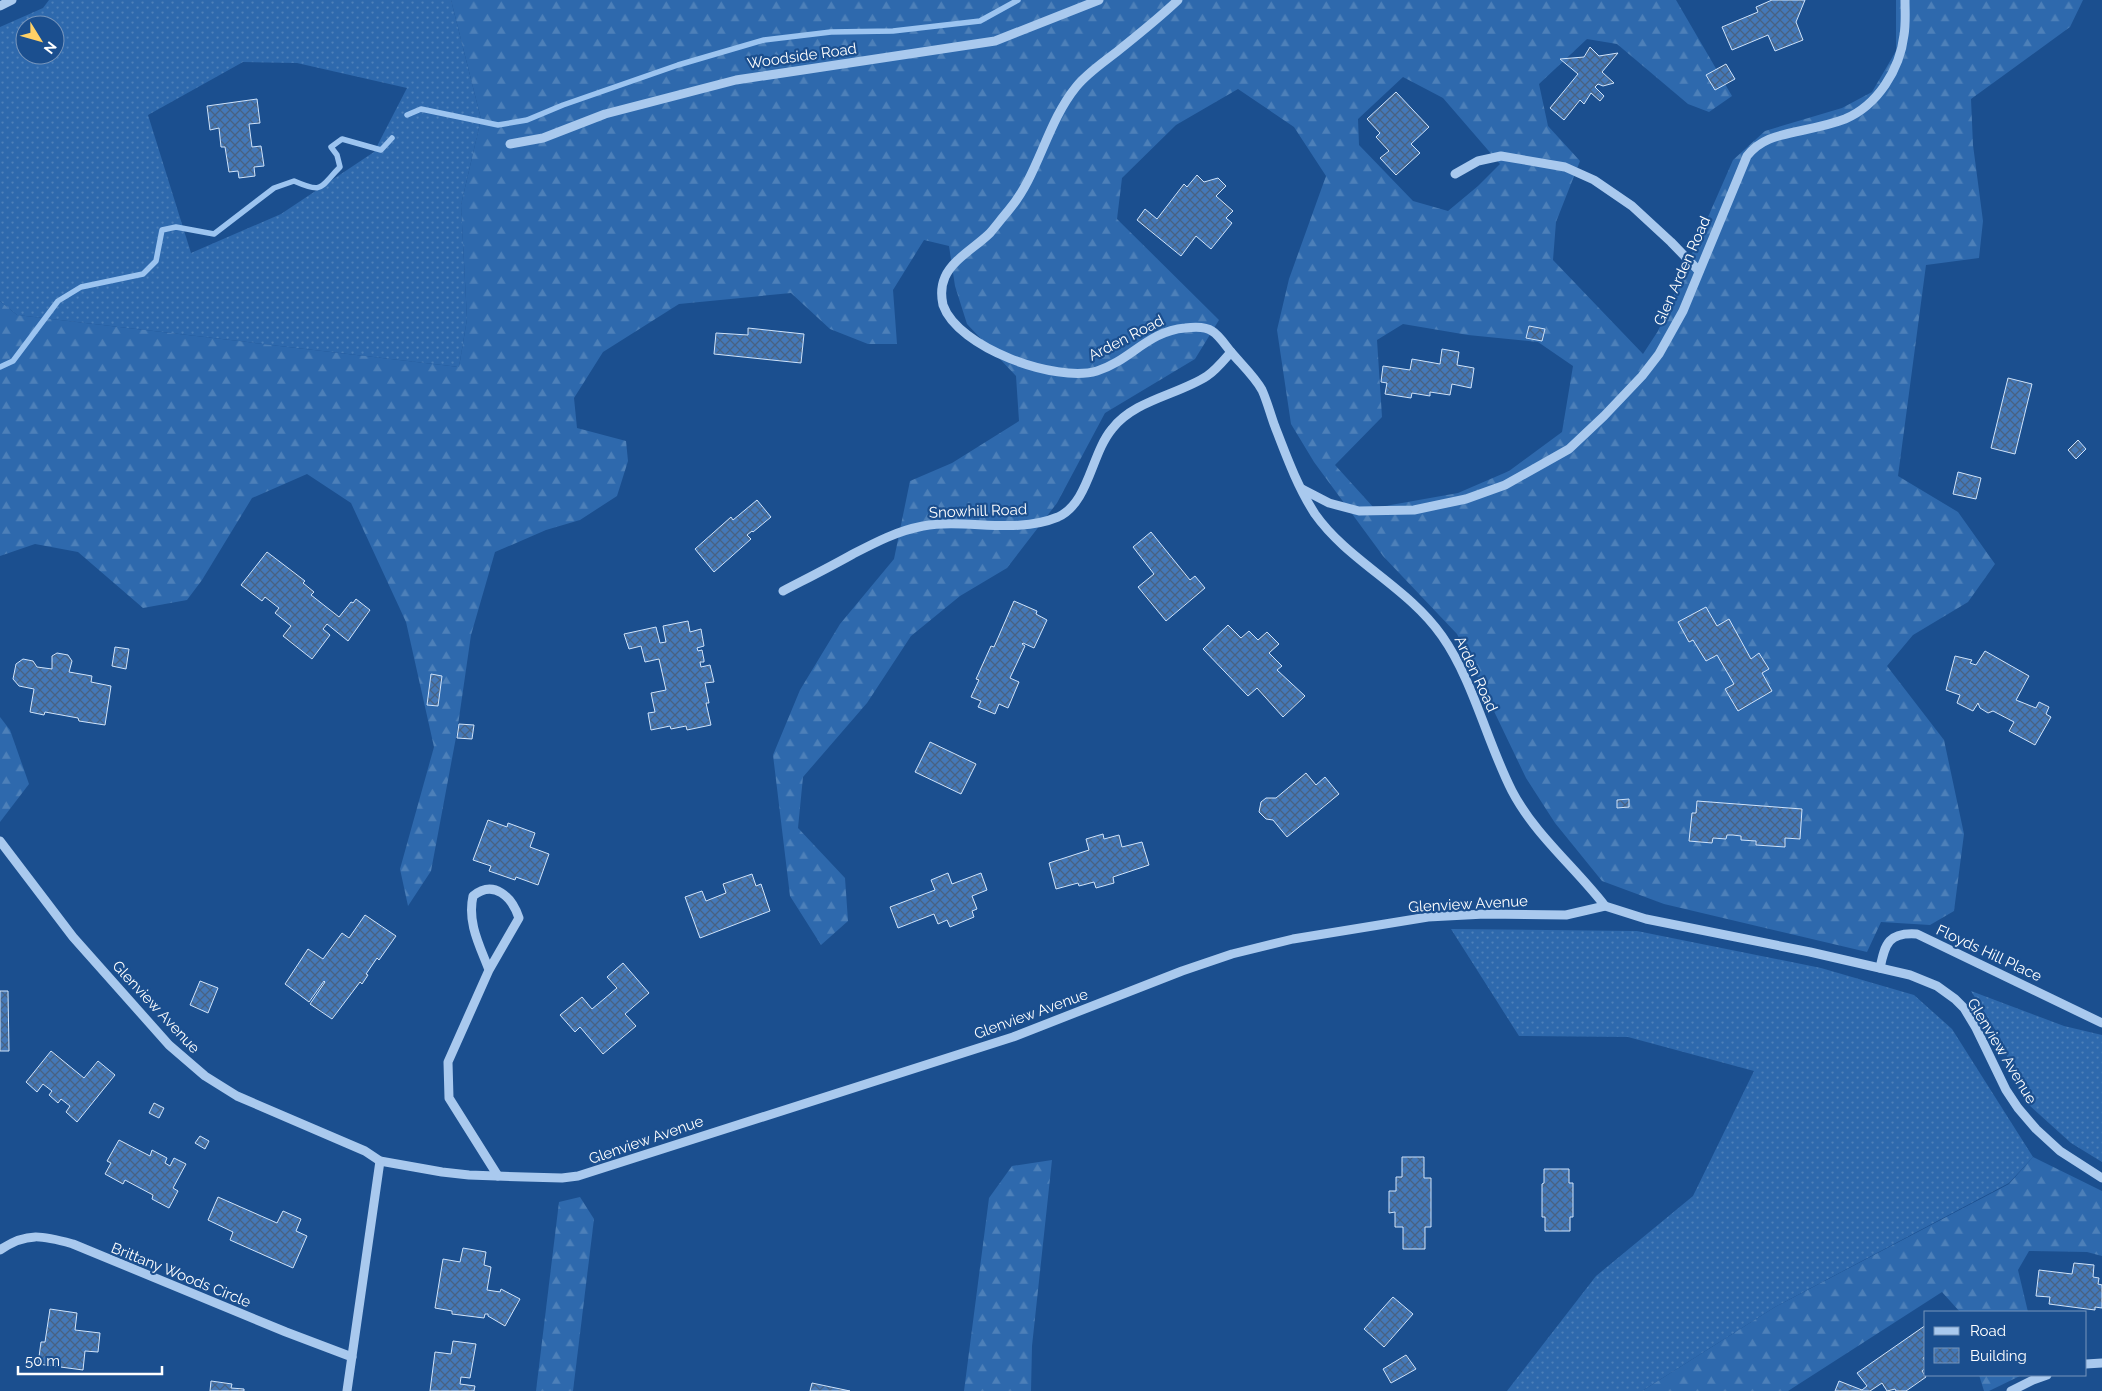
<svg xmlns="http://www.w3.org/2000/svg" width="2102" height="1391" font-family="Raleway,sans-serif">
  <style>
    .grass { fill: url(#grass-dots); fill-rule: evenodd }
    .forest { fill: url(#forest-firs); fill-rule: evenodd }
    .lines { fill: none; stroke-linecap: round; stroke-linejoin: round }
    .stream { stroke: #9cc4f0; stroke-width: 5.5 }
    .building { fill: url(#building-cross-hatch); stroke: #cfe3fa }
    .minor { stroke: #a9c9ee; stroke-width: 9 }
    .labels { text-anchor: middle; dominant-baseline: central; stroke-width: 4.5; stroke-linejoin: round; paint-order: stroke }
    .street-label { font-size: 15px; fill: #fff; stroke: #1b4f8f }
  </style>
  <defs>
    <pattern id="grass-dots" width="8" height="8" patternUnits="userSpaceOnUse" patternTransform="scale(1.25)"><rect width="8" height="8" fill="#2e69ad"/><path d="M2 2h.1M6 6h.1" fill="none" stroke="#4d80b9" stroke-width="1.8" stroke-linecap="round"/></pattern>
    <pattern id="forest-firs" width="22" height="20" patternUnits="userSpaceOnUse" patternTransform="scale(1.25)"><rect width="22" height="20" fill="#2e69ad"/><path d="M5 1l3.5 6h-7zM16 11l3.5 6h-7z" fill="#4d80b9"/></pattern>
    <pattern id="building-cross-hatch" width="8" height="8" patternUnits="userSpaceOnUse" patternTransform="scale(1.25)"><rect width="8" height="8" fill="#4478b7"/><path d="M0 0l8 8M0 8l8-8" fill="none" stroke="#486282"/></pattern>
  </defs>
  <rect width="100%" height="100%" fill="#1b4f8f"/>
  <!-- grass -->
  <g class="grass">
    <path d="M49,0h402l30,119 -20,86 6,114 -8,48 -442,-52 -17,-14v-274l43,-19zM25,25h30v30h-30zM243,62l54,1 110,25 -33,64 -93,62 -90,39 -43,-138z"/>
    <polygon points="1451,929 1637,931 1821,968 1914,995 1952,1029 2033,1157 2009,1183 1775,1307 1642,1391 1507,1391 1596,1276 1693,1196 1754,1071 1628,1037 1519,1036"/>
    <polygon points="1971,991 2064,1026 2102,1035 2102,1162 2071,1143 2028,1104 1996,1031"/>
  </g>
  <!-- forest -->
  <g class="forest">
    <path d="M451,0h1225l56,96 -23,16 -21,-8 -71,-60 -30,-5 -48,45 9,42 32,35 -24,61 -3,38 90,94 15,-23 75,-171 32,-29 77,-23 30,-16 24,-41v-51h187l-13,27 -99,72 2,46 10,76 -4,37 -53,7 -28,211 60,36 37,52 -27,38 -55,33 -26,31 57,74 20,94 -10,77 -24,14 -49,-3 -14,30 -203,-48 -62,-23 -47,-58 -29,-45 -69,-144 -74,-78 -69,-94 -23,-38 -14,-94 12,-51 37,-103 -32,-49 -56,-38 -62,36 -54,53 -5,41 102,101 -24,39 -90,54 -48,90 -50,65 -47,28 -49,40 -44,67 -64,74 -5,51 47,50 3,43 -27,24 -31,-49 -17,-141 27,-65 40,-66 54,-65 16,-78 42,-18 67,-42 -3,-45 -49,-52 -12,-38 -6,-40 -25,-6 -31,50 4,54h-29l-38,-15 -39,-36 -112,11 -76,48 -29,46 3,30 49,13 2,20 -11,35 -37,24 -34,10 -51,22 -24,83 -14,97 -26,139 -23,35 -8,-37 34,-122 -28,-125 -55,-119 -44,-29 -55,24 -50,82 -15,20 -44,8 -65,-56 -43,-8 -35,12v-255l17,14 442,52 8,-48 -6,-114 20,-86zM1403,77l40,21 57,66 -22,22 -30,25 -35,-10 -54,-56 -1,-26zM1403,324l65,11 70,7 35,24 -11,66 -53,39 -51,22 -84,15 -39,-43 47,-48 -5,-77z"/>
    <polygon points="0,717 10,730 29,784 0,822"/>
    <polygon points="2033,1157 2102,1191 2102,1256 2087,1252 2029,1251 2018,1270 2028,1312 1960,1312 1942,1292 1788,1391 1642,1391 1775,1307 2009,1184"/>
    <polygon points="1052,1160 1032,1346 1031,1391 964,1391 989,1198 1012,1166"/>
    <polygon points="580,1197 594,1219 573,1391 536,1391 559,1202"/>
    <polygon points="1979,1375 2022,1375 1989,1391 1984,1391"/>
  </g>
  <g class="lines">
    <!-- stream -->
    <g class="stream">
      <polyline points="407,115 421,109 498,125 527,120 563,105 678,65 764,40 831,32 893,31 980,21 1018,0"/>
      <path d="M0,367l13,-6 45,-60 23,-14 62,-13 13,-13 6,-31 14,-3 38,7 60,-46 20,-7c30,13 25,7 46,-14l-3,-12 -6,-8 11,-8 39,11 11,-12"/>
    </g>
  </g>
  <!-- building -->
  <g class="building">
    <polygon points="1805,0 1796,22 1803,40 1775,51 1768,35 1732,50 1722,27 1758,12 1756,7 1772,0"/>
    <polygon points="1590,47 1599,56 1618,53 1602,72 1614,83 1603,86 1598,84 1595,87 1604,96 1600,101 1591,93 1584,104 1580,100 1564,120 1550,108 1578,74 1560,59 1584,57"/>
    <polygon points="1726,64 1735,79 1715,90 1706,75"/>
    <polygon points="1396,92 1429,127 1411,144 1420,153 1396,175 1380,158 1389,151 1376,137 1380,133 1367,119"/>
    <polygon points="257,99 260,123 249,124 252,147 261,146 264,166 254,167 255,176 239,178 238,171 229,172 225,147 221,147 219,128 210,130 207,106"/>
    <polygon points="1197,175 1204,182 1218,178 1226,186 1216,196 1233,211 1226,218 1232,223 1211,249 1196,236 1181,256 1137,220 1145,209 1157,219 1184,184 1187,187"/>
    <polygon points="1529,326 1545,329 1542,341 1526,338"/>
    <polygon points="748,328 804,334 801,363 714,354 716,333 748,335"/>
    <polygon points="1442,349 1459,352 1457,365 1474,368 1471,388 1452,384 1450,395 1430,392 1430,396 1412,393 1411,398 1385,394 1387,383 1381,382 1383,366 1410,370 1412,359 1440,364"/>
    <polygon points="2008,378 2032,384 2015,454 1991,448"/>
    <polygon points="2078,440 2086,449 2076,459 2068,450"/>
    <polygon points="1958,472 1981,478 1976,499 1953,494"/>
    <polygon points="757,500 771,517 753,532 752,531 747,535 751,539 714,572 695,549 731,517 733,520"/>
    <polygon points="1151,532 1190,580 1195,576 1205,588 1166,621 1138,587 1154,574 1133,547"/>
    <polygon points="267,552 305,581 303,583 314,592 311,595 339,617 351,602 353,603 356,599 370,610 348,641 327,624 323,629 330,635 312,659 283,636 291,626 275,613 279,608 265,597 262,601 241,585"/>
    <polygon points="1014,601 1037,611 1036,614 1047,620 1034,648 1023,643 1022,644 1025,646 1010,678 1019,682 1008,708 999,704 995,714 978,707 981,701 971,697 979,680 976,679 991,646 994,647"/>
    <polygon points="1706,607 1717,626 1729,619 1751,659 1759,653 1769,669 1762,673 1772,691 1738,711 1725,689 1734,684 1717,655 1706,661 1693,640 1689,642 1678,622"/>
    <polygon points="688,621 690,632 701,629 704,646 697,648 698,651 702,650 704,660 704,662 700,662 701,667 710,665 714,682 705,683 709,703 706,703 711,725 687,730 686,726 671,729 670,726 651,730 648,713 655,712 651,693 666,690 659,659 645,662 641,646 629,649 624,634 656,627 660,643 666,642 663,626"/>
    <polygon points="1228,625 1241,638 1249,631 1258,640 1267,632 1279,644 1269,653 1282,666 1277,670 1305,696 1283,717 1257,688 1248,696 1203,649"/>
    <polygon points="115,647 129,649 126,669 112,666"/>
    <polygon points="1985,651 2029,676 2016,700 2036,708 2039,702 2049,707 2046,714 2051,717 2035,745 2009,731 2014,722 1993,711 1988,713 1980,708 1978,703 1973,711 1957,703 1960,695 1946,690 1955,656 1972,660 1970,663 1976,665"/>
    <polygon points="57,653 68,655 72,661 69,672 92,676 91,682 111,686 105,725 79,721 78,718 45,712 44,715 30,712 34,689 19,686 13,679 16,664 23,659 33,661 37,667 52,669 52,656"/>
    <polygon points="431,674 442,676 438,706 427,705"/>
    <polygon points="459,724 474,725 472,739 457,738"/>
    <polygon points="930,742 976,764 961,794 915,772"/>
    <polygon points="1306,773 1316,785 1325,777 1339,794 1287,837 1273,820 1266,819 1259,812 1261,802 1266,798 1276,798"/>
    <polygon points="1629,799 1629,807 1617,808 1617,800"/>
    <polygon points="1697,801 1802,809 1800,839 1785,838 1785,847 1756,845 1756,841 1741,840 1741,836 1733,835 1727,835 1726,839 1713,838 1712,843 1689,841 1692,813 1696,813"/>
    <polygon points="488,820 507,827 508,823 535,833 530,847 549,854 538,885 516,877 515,880 489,871 491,866 473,860"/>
    <polygon points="1103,834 1104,839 1119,835 1122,847 1142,842 1149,865 1113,877 1114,883 1096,888 1094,882 1079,886 1078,883 1056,889 1049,863 1089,850 1086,839"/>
    <polygon points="948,873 952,884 981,873 987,890 972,896 977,909 972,911 974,917 950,927 947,920 938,924 934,914 898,928 890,907 935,890 931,880"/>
    <polygon points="752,874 756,886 761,884 770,911 700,938 685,897 702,891 706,901 726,893 723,884"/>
    <polygon points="365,915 396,936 379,960 377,958 366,974 368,975 362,984 360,982 332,1019 310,1004 325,982 324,981 309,1002 285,984 308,949 323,959 342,933 349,938"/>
    <polygon points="623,963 649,993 625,1014 636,1026 603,1054 580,1027 575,1032 560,1015 582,997 592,1009 617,988 607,977"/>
    <polygon points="200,981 218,988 208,1013 190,1005"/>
    <polygon points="0,991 8,991 9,1051 0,1051"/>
    <polygon points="51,1051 84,1078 98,1061 115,1075 77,1122 66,1112 70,1106 61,1099 58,1103 49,1095 52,1091 43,1084 37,1092 26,1082"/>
    <polygon points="154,1103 164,1108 159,1118 149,1113"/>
    <polygon points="200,1136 209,1141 205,1149 195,1143"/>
    <polygon points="119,1140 150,1156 152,1150 167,1158 165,1163 170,1166 174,1158 186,1164 173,1188 178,1191 169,1208 152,1199 153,1195 125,1180 123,1184 105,1174 111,1163 107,1161"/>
    <polygon points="1402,1157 1424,1157 1424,1178 1431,1178 1431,1227 1425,1227 1425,1249 1403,1249 1403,1227 1395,1227 1395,1212 1389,1213 1389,1191 1396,1191 1396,1177 1402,1177"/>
    <polygon points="1544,1169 1569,1169 1569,1183 1573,1183 1573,1217 1570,1217 1570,1231 1545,1231 1545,1217 1542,1217 1542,1184 1544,1183"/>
    <polygon points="218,1197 277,1223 283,1211 301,1219 296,1231 307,1236 293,1268 230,1240 233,1232 208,1220"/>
    <polygon points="463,1248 486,1252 484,1265 491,1267 487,1290 500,1292 501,1289 520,1299 505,1326 488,1316 488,1314 485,1314 484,1318 452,1314 452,1311 435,1308 443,1259 460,1262"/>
    <polygon points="2074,1263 2094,1265 2093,1277 2099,1278 2098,1284 2102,1285 2102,1308 2095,1307 2095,1310 2049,1304 2050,1297 2036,1296 2039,1270 2072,1274"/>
    <polygon points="1393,1297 1413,1314 1384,1347 1364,1329"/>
    <polygon points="50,1309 77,1313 75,1330 100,1333 98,1352 85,1351 83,1370 38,1364 41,1342 45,1342"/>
    <polygon points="1926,1325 1926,1356 1923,1358 1926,1363 1926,1368 1922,1371 1926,1377 1906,1391 1896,1391 1895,1389 1887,1391 1882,1383 1870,1391 1835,1391 1839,1381 1862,1390 1867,1386 1857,1373"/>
    <polygon points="453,1341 476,1344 470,1378 461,1377 460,1384 475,1386 474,1391 430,1391 435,1352 451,1354"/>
    <polygon points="1406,1355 1416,1369 1391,1383 1383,1369"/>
    <polygon points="211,1381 232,1384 231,1388 244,1389 244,1391 210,1391"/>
    <polygon points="812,1383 850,1391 810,1391"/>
  </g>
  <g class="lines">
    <!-- minor -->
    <g class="minor">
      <path d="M1178,0c-19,18 -39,34 -59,50 -15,12 -32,23 -43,37 -30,37 -37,88 -68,124 -6,7 -12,15 -18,22 -14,14 -37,26 -45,44 -4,9 -4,19 -2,28 15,43 113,78 154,66 33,-10 51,-40 88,-43 8,-1 20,-2 27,3 7,4 14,15 19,21 10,12 24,25 31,38 5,11 8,23 12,34 12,31 23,62 41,90 33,47 93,73 127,122 31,44 45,106 70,155 23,44 63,76 93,115"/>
      <polyline points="0,6 12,0"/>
      <polyline points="510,144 543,138 605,114 736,80 995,41 1099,0"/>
      <polyline points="1455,174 1478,161 1501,156 1565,167 1594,180 1632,206 1671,242 1699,271"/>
      <path d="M1302,489l27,14 30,8 55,-1 52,-11 39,-14 64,-36 35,-33 38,-40 17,-22 24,-43 64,-155c15,-19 35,-21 57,-26 14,-3 28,-6 41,-11 33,-14 55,-50 59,-84 2,-12 1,-24 1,-35"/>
      <path d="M783,591c23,-12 47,-24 70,-37 23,-12 44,-23 70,-28 44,-8 91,9 135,-9 31,-14 33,-63 54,-88 22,-29 66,-34 95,-53 9,-6 17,-16 24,-24"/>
      <polyline points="0,841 73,937 169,1045 205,1076 237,1096 365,1151 380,1161 442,1172 469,1175 525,1177 562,1178 578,1176 1013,1037 1182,971 1232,954 1293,939 1428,917 1485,914 1566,915 1605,906 1646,919 1810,952 1910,975 1937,986 1955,999 1964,1008 1976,1028 2006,1090 2018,1108 2036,1129 2060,1151 2102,1178"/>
      <path d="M1880,968c5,-25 9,-36 37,-34l185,89"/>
      <path d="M489,970c-9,-24 -22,-47 -16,-74 21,-17 39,1 46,22l-30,52 -41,92 1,36 49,78"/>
      <path d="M0,1250c27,-19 44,-14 73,-6l213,88 66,25"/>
      <polyline points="2086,1364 2102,1363"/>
      <polyline points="347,1391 380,1161"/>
      <polyline points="2011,1391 2033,1380 2047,1375"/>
    </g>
  </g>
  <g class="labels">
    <!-- street labels -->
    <g class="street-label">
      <text transform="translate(802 56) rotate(-8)">Woodside Road</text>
      <text transform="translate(1682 271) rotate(-66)">Glen Arden Road</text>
      <text transform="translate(1126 338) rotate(-27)">Arden Road</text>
      <text transform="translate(978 511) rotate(-2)">Snowhill Road</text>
      <text transform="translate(1476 674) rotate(65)">Arden Road</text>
      <text transform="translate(1468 904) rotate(-3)">Glenview Avenue</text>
      <text transform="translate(1989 953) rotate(25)">Floyds Hill Place</text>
      <text transform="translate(156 1007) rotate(47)">Glenview Avenue</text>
      <text transform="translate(1031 1014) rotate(-20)">Glenview Avenue</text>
      <text transform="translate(2002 1051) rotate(59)">Glenview Avenue</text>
      <text transform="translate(646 1140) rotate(-19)">Glenview Avenue</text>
      <text transform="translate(181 1275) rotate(22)">Brittany Woods Circle</text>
    </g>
  </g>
  <!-- legend -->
  <rect x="1924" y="1311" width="162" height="65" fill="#1b4f8f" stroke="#7695bc"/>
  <rect x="1934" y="1327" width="25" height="8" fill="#a9c9ee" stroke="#7695bc"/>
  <text x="1970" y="1336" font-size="15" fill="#ffffff">Road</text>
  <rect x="1934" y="1348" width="25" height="15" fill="url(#building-cross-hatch)" stroke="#7695bc"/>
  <text x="1970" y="1361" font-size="15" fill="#ffffff">Building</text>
  <!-- north arrow -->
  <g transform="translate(40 40) rotate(127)"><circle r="24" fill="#1b4f8f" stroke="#7695bc"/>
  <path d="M0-4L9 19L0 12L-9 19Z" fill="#ffd166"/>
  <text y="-8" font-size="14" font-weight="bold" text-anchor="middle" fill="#ffffff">N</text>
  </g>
  <!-- scale -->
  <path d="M18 1366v8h144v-8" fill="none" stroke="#ffffff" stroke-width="2.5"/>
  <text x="25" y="1366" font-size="15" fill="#ffffff" stroke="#1b4f8f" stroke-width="4" paint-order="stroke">50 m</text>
</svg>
